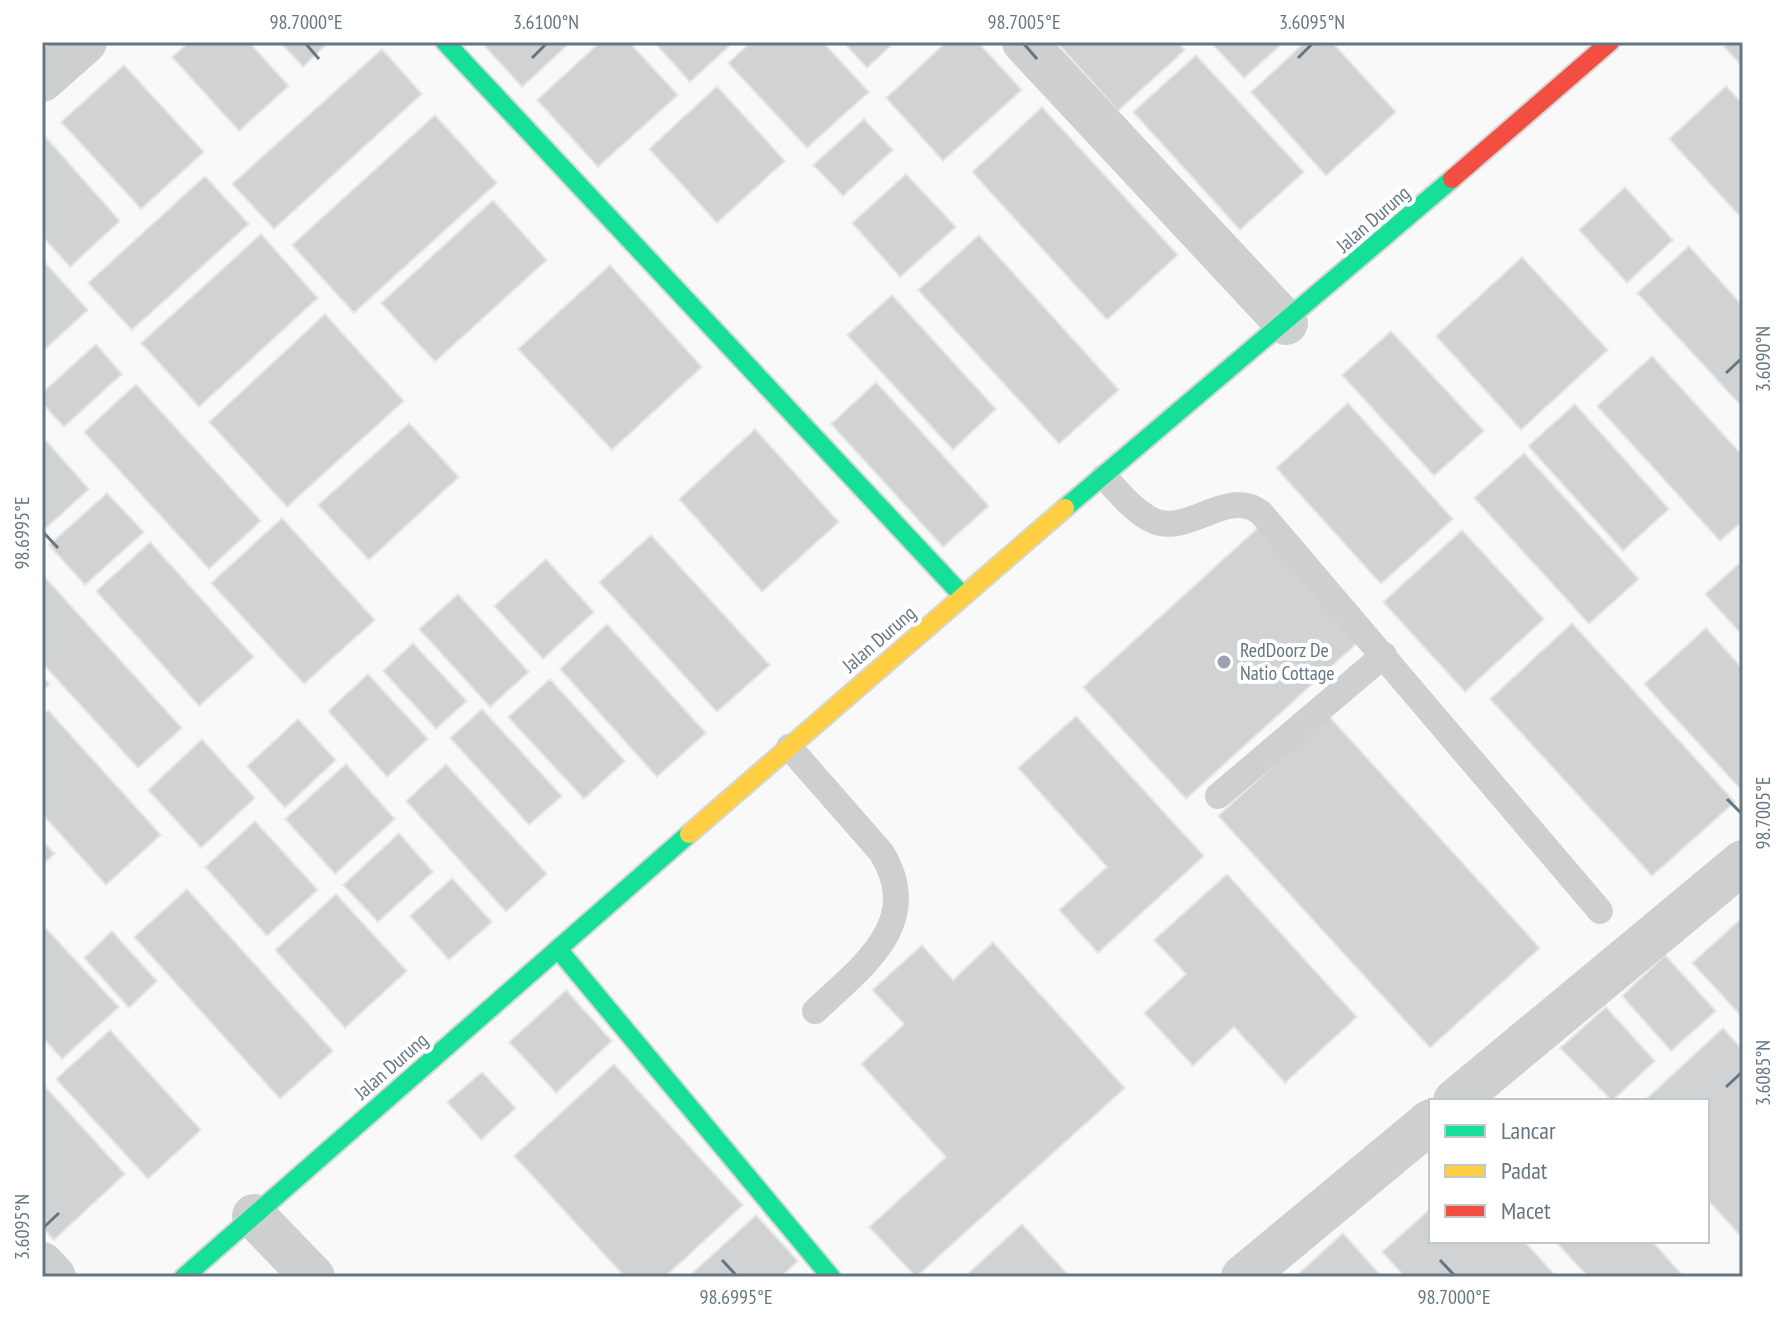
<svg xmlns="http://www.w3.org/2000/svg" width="1785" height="1319" font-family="'PT Sans Narrow',sans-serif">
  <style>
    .building { fill: #d0d2d3; stroke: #e8e8e8; stroke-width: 2 }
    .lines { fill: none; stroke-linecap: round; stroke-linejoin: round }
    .fast-casing { stroke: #d5d6d7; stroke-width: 22 }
    .slow-casing { stroke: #d5d6d7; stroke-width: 22 }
    .jam-casing { stroke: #d5d6d7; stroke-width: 22 }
    .lane { stroke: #cecfd0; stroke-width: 26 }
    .street { stroke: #cecfd0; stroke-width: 44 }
    .fast { stroke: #16e098; stroke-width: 18 }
    .slow { stroke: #ffcf43; stroke-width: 18 }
    .jam { stroke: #f24e42; stroke-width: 18 }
    .ticks { fill: none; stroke: #657683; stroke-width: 3 }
    .poi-dot { fill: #99a4ac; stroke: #fff; stroke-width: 3 }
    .labels { text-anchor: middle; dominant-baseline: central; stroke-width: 8; stroke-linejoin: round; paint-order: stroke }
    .street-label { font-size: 20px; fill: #657683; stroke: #fff }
    .poi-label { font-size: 20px; fill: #657683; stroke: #fff; text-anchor: start }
    .neatline { fill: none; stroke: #657683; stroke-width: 3 }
    .ticks-label { font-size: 20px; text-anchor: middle; fill: #657683 }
  </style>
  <rect width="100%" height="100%" fill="#f9f9f9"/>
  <!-- building -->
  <g class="building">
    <polygon points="189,42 249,42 289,86 239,131 172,57"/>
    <polygon points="280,42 329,42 303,67"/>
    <polygon points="481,42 571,42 522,87"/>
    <polygon points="600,42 629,42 678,95 598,167 537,100"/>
    <polygon points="654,42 734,42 690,82"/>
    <polygon points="751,42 823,42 869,92 807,148 728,63"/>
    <polygon points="843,42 895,42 867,68"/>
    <polygon points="946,42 978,42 1022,90 943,161 886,98"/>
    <polygon points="1060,42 1178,42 1185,50 1118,111 1058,44"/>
    <polygon points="1210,42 1284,42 1244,78"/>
    <polygon points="1305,42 1332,42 1396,112 1326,176 1251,92"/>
    <polygon points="1730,42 1743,42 1743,67 1724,47"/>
    <polygon points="382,49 422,94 274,229 232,184"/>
    <polygon points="1196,55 1304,172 1240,230 1133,112"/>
    <polygon points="124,65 204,152 141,209 61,122"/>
    <polygon points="717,86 785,161 717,223 649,149"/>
    <polygon points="1726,86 1743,104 1743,220 1669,139"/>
    <polygon points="1042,107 1178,255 1107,320 972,172"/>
    <polygon points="435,115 497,183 354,313 292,245"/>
    <polygon points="864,119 893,150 843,196 813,165"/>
    <polygon points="44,135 120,221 70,267 42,236"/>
    <polygon points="906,174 956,227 900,277 852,223"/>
    <polygon points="205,176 249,224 132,330 88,283"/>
    <polygon points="1625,187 1673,240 1627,283 1579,230"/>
    <polygon points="493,200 547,260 435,362 381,303"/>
    <polygon points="261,234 318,298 199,407 141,343"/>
    <polygon points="979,235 1119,390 1059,444 918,290"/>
    <polygon points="1689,246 1743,306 1743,408 1637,293"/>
    <polygon points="1522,257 1608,350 1521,430 1436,336"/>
    <polygon points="42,259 88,310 42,352"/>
    <polygon points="610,265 702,367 612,450 518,349"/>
    <polygon points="892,295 996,409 953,450 847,335"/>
    <polygon points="325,314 404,401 287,507 209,422"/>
    <polygon points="1391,331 1484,431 1434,476 1342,375"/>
    <polygon points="96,344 122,374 64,427 42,403 42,393"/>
    <polygon points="1652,356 1743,456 1743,521 1720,541 1597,406"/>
    <polygon points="876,382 989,506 943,547 831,424"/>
    <polygon points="136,384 261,521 209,569 84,432"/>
    <polygon points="1348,403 1453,519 1381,584 1276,468"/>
    <polygon points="1575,404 1669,509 1623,551 1528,446"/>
    <polygon points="409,423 459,477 369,560 318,505"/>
    <polygon points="755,429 839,522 762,592 679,499"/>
    <polygon points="42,436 89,489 42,532"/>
    <polygon points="1524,453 1639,579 1589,624 1474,498"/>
    <polygon points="107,493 144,532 85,585 49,545"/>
    <polygon points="282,518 375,620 304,684 211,583"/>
    <polygon points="1262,524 1364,637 1186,799 1083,687"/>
    <polygon points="1462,530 1544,619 1465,692 1383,602"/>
    <polygon points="651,535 770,665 717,712 599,582"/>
    <polygon points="150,542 254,657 199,706 96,591"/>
    <polygon points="546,559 594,612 543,659 494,606"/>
    <polygon points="1743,560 1743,634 1742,635 1705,594"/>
    <polygon points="42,574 182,728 138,768 42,663"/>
    <polygon points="458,594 529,672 490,707 419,629"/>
    <polygon points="1572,623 1735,802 1652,876 1490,699"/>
    <polygon points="607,624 706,733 657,777 560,669"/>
    <polygon points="1706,628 1743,669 1743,792 1644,684"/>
    <polygon points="413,643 467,701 436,729 383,671"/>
    <polygon points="368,674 428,739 387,777 328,711"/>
    <polygon points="42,676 50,684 42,691"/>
    <polygon points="550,679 625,761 584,799 508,717"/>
    <polygon points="482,709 562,796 529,825 450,738"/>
    <polygon points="48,710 161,835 106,885 42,814 42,716"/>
    <polygon points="1328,715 1540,948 1430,1048 1218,816"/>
    <polygon points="1076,716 1204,856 1098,953 1059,910 1107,867 1018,768"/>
    <polygon points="298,719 336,760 285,808 247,766"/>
    <polygon points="202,739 255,798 201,848 148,790"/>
    <polygon points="346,764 395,819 335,874 285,819"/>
    <polygon points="446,764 547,874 506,912 406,801"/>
    <polygon points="255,821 318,890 267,936 205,867"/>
    <polygon points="399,833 433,872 378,922 343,885"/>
    <polygon points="42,840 55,854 42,865"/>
    <polygon points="1227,874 1357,1017 1285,1083 1234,1027 1193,1066 1144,1013 1186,974 1154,940"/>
    <polygon points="452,878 492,922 449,960 410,916"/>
    <polygon points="187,889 333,1051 280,1099 134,937"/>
    <polygon points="336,894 407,971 345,1028 275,950"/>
    <polygon points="1743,917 1743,1018 1692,963"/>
    <polygon points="42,924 119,1007 62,1059 42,1037"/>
    <polygon points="112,931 157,981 129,1008 84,958"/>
    <polygon points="993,942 1125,1088 916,1277 869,1227 946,1157 861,1064 904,1024 872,990 922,945 953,980"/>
    <polygon points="1665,955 1716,1011 1671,1051 1622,996"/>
    <polygon points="566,990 612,1041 556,1093 509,1042"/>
    <polygon points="1606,1007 1655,1061 1612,1101 1560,1048"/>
    <polygon points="1723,1028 1743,1050 1743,1239 1707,1199 1707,1101 1644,1101"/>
    <polygon points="110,1030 201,1130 148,1179 56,1079"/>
    <polygon points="614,1064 743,1205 665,1277 625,1277 514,1156"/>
    <polygon points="482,1072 516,1108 481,1140 447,1102"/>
    <polygon points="42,1083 125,1174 54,1240 42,1227"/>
    <polygon points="1431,1208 1431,1241 1524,1241 1557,1277 1405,1277 1382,1252"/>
    <polygon points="756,1215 798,1261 781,1277 688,1277"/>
    <polygon points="1022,1224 1070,1277 964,1277"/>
    <polygon points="1343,1233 1382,1277 1295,1277"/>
    <polygon points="1555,1241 1652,1241 1684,1277 1588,1277"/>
  </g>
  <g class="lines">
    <defs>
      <g id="fast">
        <polyline points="445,42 962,595"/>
        <polyline points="1065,508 1452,179"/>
        <polyline points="558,949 831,1277"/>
        <polyline points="184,1277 689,834"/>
      </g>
      <polyline id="slow" points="689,834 1065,508"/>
      <polyline id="jam" points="1452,179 1610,42"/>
    </defs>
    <!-- fast casing -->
    <use href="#fast" class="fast-casing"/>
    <!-- slow casing -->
    <use href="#slow" class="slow-casing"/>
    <!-- jam casing -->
    <use href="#jam" class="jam-casing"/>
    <!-- lane -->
    <g class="lane">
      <path d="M1104,477c14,14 29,34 48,43 35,18 75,-34 109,-7l339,398"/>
      <path d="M789,747l92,105c44,70 -18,114 -66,159"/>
      <polyline points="1218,796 1384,655"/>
    </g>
    <!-- street -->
    <g class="street">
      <polyline points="1024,42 1286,323"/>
      <polyline points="42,80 85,42"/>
      <polyline points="1455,1101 1743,862"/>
      <polyline points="254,1216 313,1277"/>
      <polyline points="42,1264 54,1277"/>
      <polyline points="1243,1277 1431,1121"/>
    </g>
    <!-- fast -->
    <use href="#fast" class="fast"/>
    <!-- slow -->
    <use href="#slow" class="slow"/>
    <!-- jam -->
    <use href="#jam" class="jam"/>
  </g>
  <!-- ticks -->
  <path class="ticks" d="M306,44l13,15M1024,44l13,15M532,58l14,-14M1298,58l14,-14M1726,373l15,-14M44,533l14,15M1727,799l14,14M1726,1087l15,-14M44,1227l15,-14M722,1260l14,15M1440,1260l14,15"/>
  <!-- markers -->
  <circle class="poi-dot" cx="1224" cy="662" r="8"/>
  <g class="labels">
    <!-- street labels -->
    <g class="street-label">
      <text transform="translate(1373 219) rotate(-41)">Jalan Durung</text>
      <text transform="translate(879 639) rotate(-41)">Jalan Durung</text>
      <text transform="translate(391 1066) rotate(-41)">Jalan Durung</text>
    </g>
    <!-- poi labels -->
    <g class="poi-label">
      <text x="1240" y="650">RedDoorz De<tspan x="1240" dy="23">Natio Cottage</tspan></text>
    </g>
  </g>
  <!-- border -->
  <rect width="1785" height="1319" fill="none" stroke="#ffffff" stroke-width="88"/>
  <!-- legend -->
  <rect x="1429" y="1099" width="280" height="144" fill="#ffffff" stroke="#c1c8cd" stroke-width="2"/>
  <rect x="1445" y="1125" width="40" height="12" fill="#16e098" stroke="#c1c8cd" stroke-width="2"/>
  <text x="1501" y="1139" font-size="24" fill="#657683">Lancar</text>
  <rect x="1445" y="1165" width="40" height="12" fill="#ffcf43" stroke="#c1c8cd" stroke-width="2"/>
  <text x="1501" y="1179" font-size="24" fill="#657683">Padat</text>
  <rect x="1445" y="1205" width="40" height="12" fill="#f24e42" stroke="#c1c8cd" stroke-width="2"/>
  <text x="1501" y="1219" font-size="24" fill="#657683">Macet</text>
  <rect x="44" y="44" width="1697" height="1231" class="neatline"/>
  <g class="ticks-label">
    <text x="306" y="29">98.7000°E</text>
    <text x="546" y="29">3.6100°N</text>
    <text x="1024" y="29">98.7005°E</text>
    <text x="1312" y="29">3.6095°N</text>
    <text transform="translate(1763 359) rotate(-90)" y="7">3.6090°N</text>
    <text transform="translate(22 533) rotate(-90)" y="7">98.6995°E</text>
    <text transform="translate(1763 813) rotate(-90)" y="7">98.7005°E</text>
    <text transform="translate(1763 1073) rotate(-90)" y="7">3.6085°N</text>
    <text transform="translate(22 1227) rotate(-90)" y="7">3.6095°N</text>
    <text x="736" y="1304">98.6995°E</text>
    <text x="1454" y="1304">98.7000°E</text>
  </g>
</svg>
